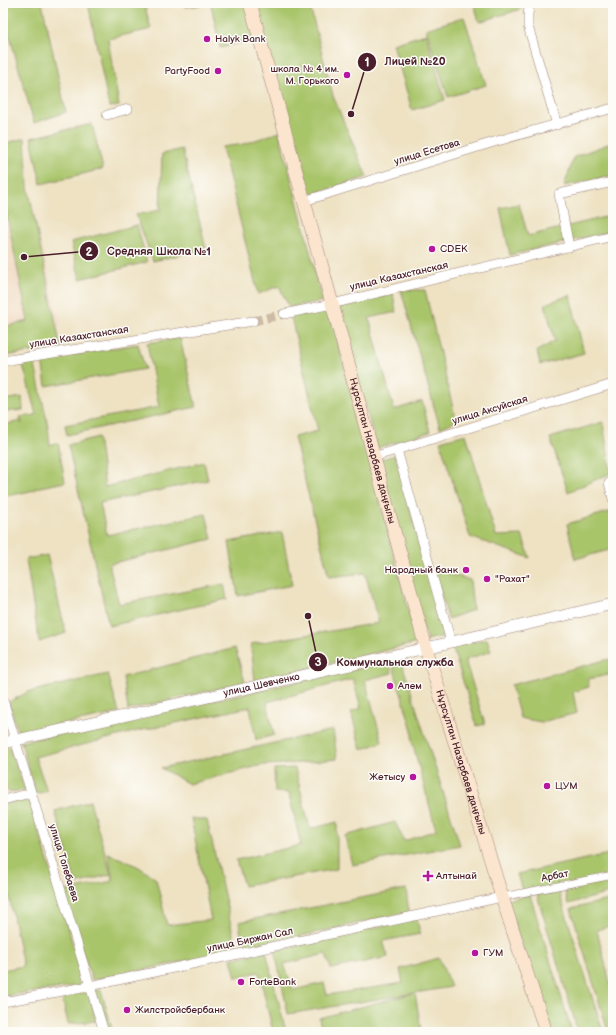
<svg xmlns="http://www.w3.org/2000/svg" width="616" height="1035" font-family="'Balsamiq Sans',sans-serif">
  <style>
    .built { fill: #efd6bc }
    .green { fill: #a9c56b; stroke: #7a724b }
    .lines { fill: none; stroke-linecap: round; stroke-linejoin: round }
    .minor-tunnel { stroke: #cdbba5; stroke-width: 9; stroke-dasharray: 9 4.5; stroke-linecap: butt }
    .pedestrian-casing { stroke: #9c8077; stroke-width: 8 }
    .minor-casing { stroke: #9c8077; stroke-width: 10 }
    .tertiary-casing { stroke: #9c8077; stroke-width: 12 }
    .secondary-casing { stroke: #9c8077; stroke-width: 14 }
    .pedestrian { stroke: #fff; stroke-width: 7 }
    .minor { stroke: #fff; stroke-width: 9 }
    .tertiary { stroke: #fff; stroke-width: 11 }
    .secondary { stroke: #fbe5cf; stroke-width: 13 }
    .poi-dot { fill: #b5179e; stroke: #fdfcf7; stroke-width: 1.5 }
    .labels { text-anchor: middle; dominant-baseline: central; stroke-width: 3; stroke-linejoin: round; paint-order: stroke }
    .poi-label { font-size: 10px; fill: #4a1f2b; stroke: #fdfcf7; text-anchor: start }
    .street-label { font-size: 10px; fill: #4a1f2b; stroke: #fdfcf7 }
    .leader { fill: none; stroke: #4a1f2b; stroke-width: 1.5 }
    .callout-dot { fill: #4a1f2b; stroke: #fdfcf7; stroke-width: 1.5 }
    .mark-label { font-size: 12px; text-anchor: middle; font-weight: bold; fill: #fff }
    .callout-label { font-size: 11px; text-anchor: middle; font-weight: bold; fill: #4a1f2b; stroke: #fdfcf7; stroke-width: 3; stroke-linejoin: round; paint-order: stroke }
  </style>
  <rect width="100%" height="100%" fill="#fdfcf7"/>
  <filter id="ink" filterUnits="userSpaceOnUse"><feTurbulence type="fractalNoise" baseFrequency=".025" numOctaves="2"/><feDisplacementMap in="SourceGraphic" scale="8" xChannelSelector="R" yChannelSelector="G"/><feConvolveMatrix kernelMatrix="1 2 1 2 8 2 1 2 1" color-interpolation-filters="sRGB"/></filter>
  <filter id="wash" filterUnits="userSpaceOnUse"><feTurbulence type="fractalNoise" baseFrequency=".012" numOctaves="4" result="noise"/><feDisplacementMap in="SourceGraphic" scale="16" xChannelSelector="R" yChannelSelector="G"/><feGaussianBlur stdDeviation="0.9" result="paint"/><feColorMatrix in="noise" values="0 0 0 0 0 0 0 0 0 0 0 0 0 0 0 0 0 1.4 0 .05"/><feComposite in="paint" operator="in"/></filter>
  <g filter="url(#wash)">
    <rect width="100%" height="100%" fill="#eee2c3"/>
    <!-- built -->
    <polygon class="built" points="22,163 61,327 3,340 3,166"/>
    <!-- green -->
    <g class="green">
      <polygon points="3,3 42,3 66,112 34,123 3,12"/>
      <polygon points="88,3 144,3 151,29 108,39 119,106 109,107"/>
      <polygon points="184,3 245,3 255,39 220,48 211,4 185,7"/>
      <polygon points="254,3 309,3 333,96 367,177 306,196"/>
      <polygon points="474,3 521,3 521,9 479,22"/>
      <polygon points="464,17 486,85 448,97 426,29"/>
      <polygon points="426,34 445,100 412,110 393,44"/>
      <polygon points="92,124 103,169 41,184 31,138"/>
      <polygon points="279,132 323,301 289,307 279,286 258,294 222,147 244,144"/>
      <polygon points="25,138 28,187 61,348 3,356 3,327 28,321 4,201 3,201 3,144"/>
      <polygon points="613,142 613,175 564,186 574,157"/>
      <polygon points="182,149 206,249 153,261 136,215 160,210 162,154"/>
      <polygon points="519,204 528,236 613,215 613,231 510,255 500,208"/>
      <polygon points="137,225 147,262 80,279 71,242"/>
      <polygon points="401,290 425,290 456,421 440,428"/>
      <polygon points="393,293 396,312 369,318 394,410 422,401 430,432 377,448 338,308"/>
      <polygon points="570,295 584,353 540,365 537,351 555,341 545,304"/>
      <polygon points="329,309 417,643 255,681 251,644 379,623 365,573 329,577 294,437 318,431 291,317"/>
      <polygon points="180,338 196,407 67,435 65,425 159,407 147,343"/>
      <polygon points="138,344 145,369 46,386 42,360"/>
      <polygon points="33,356 48,426 50,445 58,442 65,482 35,488 35,490 3,497 3,425 21,421 22,424 20,417 36,415 22,361"/>
      <polygon points="22,397 23,410 3,412 3,400"/>
      <polygon points="603,422 611,473 568,492 550,438"/>
      <polygon points="466,434 496,536 522,535 530,558 470,537 440,441"/>
      <polygon points="98,437 105,487 204,462 208,480 100,503 107,535 206,514 212,539 109,564 119,604 224,584 227,599 109,626 68,445"/>
      <polygon points="395,455 445,636 427,640 376,461"/>
      <polygon points="612,511 613,549 575,559 567,524"/>
      <polygon points="282,532 292,585 238,596 229,542"/>
      <polygon points="47,555 66,633 39,642 26,559"/>
      <polygon points="434,569 470,580 473,610 448,619"/>
      <polygon points="487,639 491,651 465,660 485,724 477,726 452,646"/>
      <polygon points="235,648 245,682 128,710 123,677"/>
      <polygon points="400,657 460,845 352,865 345,836 395,822 404,841 436,830 412,741 412,730 391,659"/>
      <polygon points="609,659 613,669 613,674 588,679 589,687 573,692 577,713 541,722 520,718 511,685"/>
      <polygon points="389,662 392,673 365,680 382,742 361,750 351,712 361,708 353,679 267,702 274,735 256,740 250,707 138,731 35,757 47,791 36,794 21,742"/>
      <polygon points="108,674 119,713 18,733 9,702 28,692"/>
      <polygon points="333,730 337,759 290,764 262,765 189,784 161,768"/>
      <polygon points="9,747 25,790 8,792 3,776 3,748"/>
      <polygon points="295,768 310,829 337,822 337,869 244,886 236,860 301,845 289,793 275,792 274,769"/>
      <polygon points="29,798 85,985 3,996 3,970 23,966 3,866 3,805"/>
      <polygon points="90,801 111,874 76,884 55,811"/>
      <polygon points="191,818 207,820 237,951 92,980 62,892 113,881 108,853 139,867 156,879 167,925 211,920"/>
      <polygon points="613,853 613,876 558,889 603,1032 578,1032 536,891 523,893 517,874"/>
      <polygon points="613,877 613,892 568,904 564,887"/>
      <polygon points="406,889 409,912 243,949 239,922"/>
      <polygon points="530,895 572,1032 549,1032 507,900"/>
      <polygon points="612,899 613,925 597,930 613,995 613,1032 608,1032 571,909"/>
      <polygon points="417,918 420,934 383,941 388,957 331,969 326,954 284,964 293,990 324,983 327,995 403,983 400,969 439,958 451,987 415,993 421,1029 405,1032 322,1032 319,1018 414,993 288,1014 275,951"/>
      <polygon points="266,951 286,1032 273,1032 259,972 236,977 231,959"/>
      <polygon points="101,990 113,1032 106,1032 93,991"/>
      <polygon points="89,992 96,1021 68,1024 62,996"/>
    </g>
  </g>
  <g filter="url(#ink)">
    <g class="lines">
      <!-- minor-tunnel -->
      <polyline class="minor-tunnel" points="253,321 284,314"/>
      <defs>
        <polyline id="pedestrian" points="502,897 613,875"/>
        <g id="minor">
          <polyline points="530,3 528,14 528,26 557,125"/>
          <polyline points="107,115 128,109"/>
          <polyline points="304,201 494,142 613,108"/>
          <polyline points="569,247 559,194 613,182"/>
          <polyline points="284,314 332,304 613,236"/>
          <polyline points="3,361 253,321"/>
          <polyline points="397,450 451,642"/>
          <polyline points="373,457 613,384"/>
          <polyline points="613,482 609,483 613,499"/>
          <polyline points="3,700 104,1032"/>
          <polyline points="3,800 31,793"/>
          <polyline points="3,1002 90,986 502,897"/>
        </g>
        <g id="tertiary">
          <path id="s1" d="M3,743l423,-95 187,-44"/>
        </g>
        <g id="secondary">
          <path id="s2" d="M250,3l176,645 76,249 44,135"/>
        </g>
      </defs>
      <!-- pedestrian casing -->
      <use href="#pedestrian" class="pedestrian-casing"/>
      <!-- minor casing -->
      <use href="#minor" class="minor-casing"/>
      <!-- tertiary casing -->
      <use href="#tertiary" class="tertiary-casing"/>
      <!-- secondary casing -->
      <use href="#secondary" class="secondary-casing"/>
      <!-- pedestrian -->
      <use href="#pedestrian" class="pedestrian"/>
      <!-- minor -->
      <use href="#minor" class="minor"/>
      <!-- tertiary -->
      <use href="#tertiary" class="tertiary"/>
      <!-- secondary -->
      <use href="#secondary" class="secondary"/>
    </g>
  </g>
  <!-- markers -->
  <g class="poi-dot">
    <circle cx="207" cy="39" r="4"/>
    <circle cx="218" cy="71" r="4"/>
    <circle cx="347" cy="75" r="4"/>
    <circle cx="432" cy="249" r="4"/>
    <circle cx="466" cy="570" r="4"/>
    <circle cx="487" cy="579" r="4"/>
    <circle cx="390" cy="686" r="4"/>
    <circle cx="413" cy="777" r="4"/>
    <circle cx="547" cy="786" r="4"/>
    <path d="M426 870h4v4h4v4h-4v4h-4v-4h-4v-4h4z"/>
    <circle cx="475" cy="953" r="4"/>
    <circle cx="241" cy="982" r="4"/>
    <circle cx="127" cy="1010" r="4"/>
  </g>
  <g class="labels">
    <!-- poi labels -->
    <g class="poi-label">
      <text x="215" y="39">Halyk Bank</text>
      <text x="339" y="69" text-anchor="end">школа № 4 им.<tspan x="339" dy="12">М. Горького</tspan></text>
      <text x="210" y="71" text-anchor="end">PartyFood</text>
      <text x="440" y="249">CDEK</text>
      <text x="458" y="570" text-anchor="end">Народный банк</text>
      <text x="495" y="579">"Рахат"</text>
      <text x="398" y="686">Алем</text>
      <text x="405" y="777" text-anchor="end">Жетысу</text>
      <text x="555" y="786">ЦУМ</text>
      <text x="436" y="876">Алтынай</text>
      <text x="483" y="953">ГУМ</text>
      <text x="249" y="982">ForteBank</text>
      <text x="135" y="1010">Жилстройсбербанк</text>
    </g>
    <!-- street labels -->
    <g class="street-label">
      <text transform="translate(427 152) rotate(-17)">улица Есетова</text>
      <text transform="translate(399 276) rotate(-13)">улица Казахстанская</text>
      <text transform="translate(79 337) rotate(-9)">улица Казахстанская</text>
      <text transform="translate(490 410) rotate(-17)">улица Аксуйская</text>
      <text stroke="none"><textPath href="#s2" startOffset="464">Нұрсұлтан Назарбаев даңғылы</textPath></text>
      <text stroke="none"><textPath href="#s1" startOffset="265">улица Шевченко</textPath></text>
      <text stroke="none"><textPath href="#s2" startOffset="788">Нұрсұлтан Назарбаев даңғылы</textPath></text>
      <text transform="translate(64 863) rotate(73)">улица Толебаева</text>
      <text transform="translate(555 876) rotate(-11)">Арбат</text>
      <text transform="translate(250 940) rotate(-12)">улица Биржан Сал</text>
    </g>
  </g>
  <!-- callouts -->
  <path class="leader" d="M351 114L367 62M24 257L89 251M308 616L318 662"/>
  <g class="callout-dot">
    <circle cx="351" cy="114" r="4"/>
    <circle cx="24" cy="257" r="4"/>
    <circle cx="308" cy="616" r="4"/>
    <circle cx="367" cy="62" r="10"/>
    <circle cx="89" cy="251" r="10"/>
    <circle cx="318" cy="662" r="10"/>
  </g>
  <g class="mark-label">
    <text x="367" y="66">1</text>
    <text x="89" y="256">2</text>
    <text x="318" y="666">3</text>
  </g>
  <g class="callout-label">
    <text x="415" y="65">Лицей №20</text>
    <text x="159" y="255">Средняя Школа №1</text>
    <text x="395" y="666">Коммунальная служба</text>
  </g>
  <!-- margin -->
  <rect width="616" height="1035" fill="none" stroke="#fdfcf7" stroke-width="16"/>
</svg>
